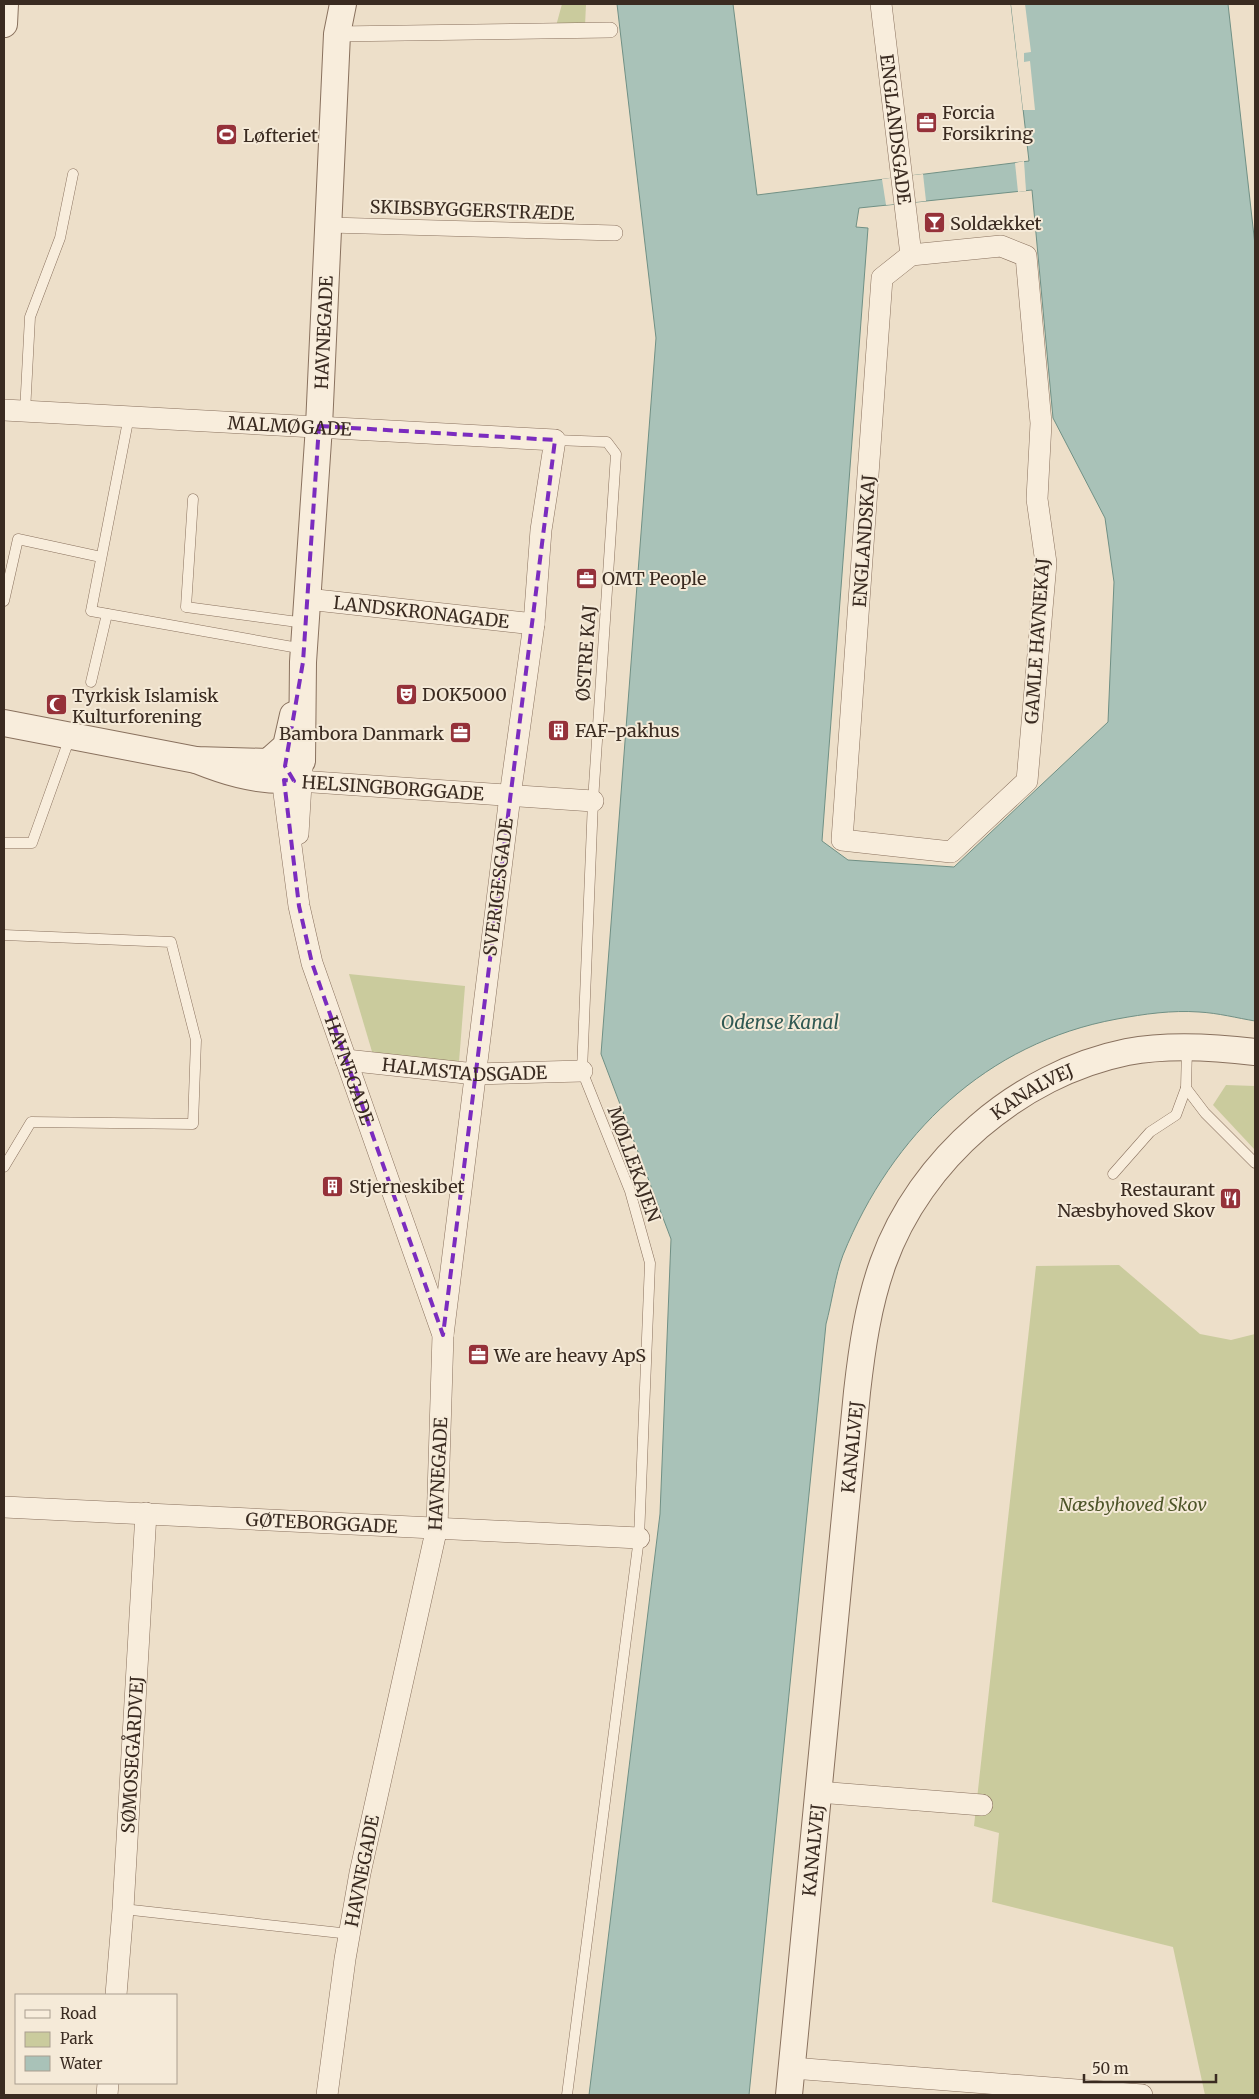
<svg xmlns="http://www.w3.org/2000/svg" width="1259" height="2099" font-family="Merriweather,serif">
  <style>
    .green { fill: #cacb9d }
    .water { fill: #a9c2b8; stroke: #709085; fill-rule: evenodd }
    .pier { fill: #eddfc9 }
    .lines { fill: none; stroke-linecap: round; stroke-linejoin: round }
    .service-casing { stroke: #89715e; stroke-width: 11 }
    .pedestrian-casing { stroke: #89715e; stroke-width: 16 }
    .minor-casing { stroke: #89715e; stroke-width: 22 }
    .tertiary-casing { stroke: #89715e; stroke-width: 28 }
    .service { stroke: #f8eddc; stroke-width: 10 }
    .pedestrian { stroke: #f8eddc; stroke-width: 15 }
    .minor { stroke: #f8eddc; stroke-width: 21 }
    .tertiary { stroke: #f8eddc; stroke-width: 26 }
    .marked { fill: none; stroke: #7b2cbf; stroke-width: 4; stroke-dasharray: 10 6; stroke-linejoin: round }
    .labels { text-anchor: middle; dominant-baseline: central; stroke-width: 4; stroke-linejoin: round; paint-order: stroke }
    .poi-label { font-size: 18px; fill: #3a2b21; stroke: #f5ead8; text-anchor: start }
    .street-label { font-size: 18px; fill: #3a2b21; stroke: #f5ead8 }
    .park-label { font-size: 18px; font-style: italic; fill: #4e5529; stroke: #f5ead8 }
    .water-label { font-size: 19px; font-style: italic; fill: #315953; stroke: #f5ead8 }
  </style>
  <rect width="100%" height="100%" fill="#eddfc9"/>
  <!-- green -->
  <g class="green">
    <polygon points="562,4 586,4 585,26 556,26"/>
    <polygon points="349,974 465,986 459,1062 373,1055"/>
    <polygon points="1226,1085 1255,1086 1255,1150 1213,1105"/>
    <polygon points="1119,1265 1200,1334 1231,1340 1255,1334 1255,2095 1205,2095 1173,1947 992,1902 999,1833 974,1826 1036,1266"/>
  </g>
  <!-- water -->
  <path class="water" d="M617,4h116l24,191 272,-34 -18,-157h217l27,241v776c-18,-3 -37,-8 -56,-9 -27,-2 -55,2 -82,7 -131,24 -225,115 -274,236 -8,21 -11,47 -17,69l-77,771h-160l71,-581 11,-275 -70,-185 55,-716zM1032,190l21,228 52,100 9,64 -6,140 -154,145 -106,-7 -26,-19 46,-613 -12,-1 3,-19z"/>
  <!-- pier -->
  <g class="pier">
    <polygon points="1011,4 1025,4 1031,52 1024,53 1024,62 1030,61 1035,110 1023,110"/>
    <polygon points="1024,161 1026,191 1018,192 1015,163"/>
    <polygon points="923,174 926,201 886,205 882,179"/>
  </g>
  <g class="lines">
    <defs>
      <g id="service">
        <polyline points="25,412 30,317 60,238 73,174"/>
        <polyline points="129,416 91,611 304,649"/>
        <polyline points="555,440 607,442 616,454 593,801 582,1071 630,1191 650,1263 639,1538 567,2095"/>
        <polyline points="193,499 186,607 305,623"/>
        <polyline points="4,601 18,539 101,557"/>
        <polyline points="91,682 107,614"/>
        <polyline points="4,843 32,843 70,737"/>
        <polyline points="4,935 171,942 196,1040 193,1124 31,1122 4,1167"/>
        <polyline points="1187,1048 1186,1088 1205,1113 1255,1163"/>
        <polyline points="1113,1174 1150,1132 1176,1115 1186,1088"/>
        <polyline points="123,1909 350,1934"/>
      </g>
      <g id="pedestrian">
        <polyline points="337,34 610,30"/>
        <polyline points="329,225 615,233"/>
      </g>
      <g id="minor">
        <path id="s1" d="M881,4l30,251"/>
        <polygon points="1001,246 1026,256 1041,423 1037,499 1046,563 1027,781 951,852 842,840 882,278 911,255"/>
        <path id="s2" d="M4,410l551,30 -14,90 -7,94 -24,172 -67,539"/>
        <path id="s3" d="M307,599l227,25"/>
        <path id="s4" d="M285,764l-1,29 15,113 13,57 131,372 -6,192 -77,346 -15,86 -18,136"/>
        <path id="s5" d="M284,780l309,21"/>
        <polyline points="298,834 302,767"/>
        <path id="s6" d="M346,1060l129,14 107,-3"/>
        <path id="s7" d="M4,1507l635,31"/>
        <polyline points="818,1792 982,1805"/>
        <path id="s8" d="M116,1995l7,-86 23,-396"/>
        <polyline points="792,2068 1142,2095"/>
        <polyline points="107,2095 108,2083"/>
      </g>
      <g id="tertiary">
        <polyline points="4,24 5,4"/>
        <polyline points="4,723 196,760 268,762 286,746 293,715"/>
        <path id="s9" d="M196,760c30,12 56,20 88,20l18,-19 1,-99 16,-236 18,-392 6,-30"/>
        <path id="s10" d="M789,2095l68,-703c5,-44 11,-87 26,-129 37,-104 136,-189 244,-211 42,-8 87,-5 128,0"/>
      </g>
    </defs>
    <!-- service casing -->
    <use href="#service" class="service-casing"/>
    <!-- pedestrian casing -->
    <use href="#pedestrian" class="pedestrian-casing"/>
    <!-- minor casing -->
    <use href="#minor" class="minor-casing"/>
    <!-- tertiary casing -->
    <use href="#tertiary" class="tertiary-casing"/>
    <!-- service -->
    <use href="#service" class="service"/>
    <!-- pedestrian -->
    <use href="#pedestrian" class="pedestrian"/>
    <!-- minor -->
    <use href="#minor" class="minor"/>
    <!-- tertiary -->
    <use href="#tertiary" class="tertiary"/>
  </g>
  <!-- marked area -->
  <path class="marked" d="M319,426l236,14 -112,895 -131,-372 -13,-57 -15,-126 10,1 -9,-15 18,-104z"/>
  <!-- icons -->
  <defs>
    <symbol id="office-square" viewBox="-11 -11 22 22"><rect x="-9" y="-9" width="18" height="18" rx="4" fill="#953139" stroke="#f5ead8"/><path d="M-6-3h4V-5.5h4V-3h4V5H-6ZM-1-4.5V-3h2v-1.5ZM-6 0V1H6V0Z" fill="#fff"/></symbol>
    <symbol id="stadium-square" viewBox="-11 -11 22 22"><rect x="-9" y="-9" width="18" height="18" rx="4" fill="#953139" stroke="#f5ead8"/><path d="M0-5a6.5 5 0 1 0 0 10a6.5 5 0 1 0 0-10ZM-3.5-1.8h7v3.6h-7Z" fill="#fff"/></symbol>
    <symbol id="bar-square" viewBox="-11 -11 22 22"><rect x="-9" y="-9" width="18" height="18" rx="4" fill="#953139" stroke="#f5ead8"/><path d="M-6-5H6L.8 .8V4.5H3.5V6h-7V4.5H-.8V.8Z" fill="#fff"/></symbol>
    <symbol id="theatre-square" viewBox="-11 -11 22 22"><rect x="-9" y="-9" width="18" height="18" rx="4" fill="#953139" stroke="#f5ead8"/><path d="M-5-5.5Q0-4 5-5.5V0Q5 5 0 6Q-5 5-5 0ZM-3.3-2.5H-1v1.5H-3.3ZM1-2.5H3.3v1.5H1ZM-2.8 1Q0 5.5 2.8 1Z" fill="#fff"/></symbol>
    <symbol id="mosque-square" viewBox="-11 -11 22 22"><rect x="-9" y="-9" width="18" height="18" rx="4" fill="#953139" stroke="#f5ead8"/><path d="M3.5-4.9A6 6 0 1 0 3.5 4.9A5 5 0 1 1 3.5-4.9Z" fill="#fff"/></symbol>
    <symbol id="building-square" viewBox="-11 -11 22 22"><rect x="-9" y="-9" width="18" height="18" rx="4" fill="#953139" stroke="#f5ead8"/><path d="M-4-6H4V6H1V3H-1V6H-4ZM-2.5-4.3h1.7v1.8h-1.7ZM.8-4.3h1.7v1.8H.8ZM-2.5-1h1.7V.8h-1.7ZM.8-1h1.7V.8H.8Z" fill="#fff"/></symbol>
    <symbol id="restaurant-square" viewBox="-11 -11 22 22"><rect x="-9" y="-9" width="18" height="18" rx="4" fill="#953139" stroke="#f5ead8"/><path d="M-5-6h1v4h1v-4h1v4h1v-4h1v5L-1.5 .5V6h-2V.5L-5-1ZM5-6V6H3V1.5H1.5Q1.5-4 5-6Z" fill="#fff"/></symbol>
  </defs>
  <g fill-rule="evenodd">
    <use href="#office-square" x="914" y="110" width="25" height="25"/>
    <use href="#stadium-square" x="214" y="122" width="25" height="25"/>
    <use href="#bar-square" x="922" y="210" width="25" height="25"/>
    <use href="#office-square" x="574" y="566" width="25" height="25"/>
    <use href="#theatre-square" x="394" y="682" width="25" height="25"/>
    <use href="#mosque-square" x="44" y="692" width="25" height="25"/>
    <use href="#building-square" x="546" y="718" width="25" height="25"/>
    <use href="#office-square" x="448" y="720" width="25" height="25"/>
    <use href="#building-square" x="320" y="1174" width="25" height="25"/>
    <use href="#restaurant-square" x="1218" y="1186" width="25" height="25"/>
    <use href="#office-square" x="466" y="1342" width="25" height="25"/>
  </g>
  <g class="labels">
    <!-- poi labels -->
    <g class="poi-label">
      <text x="942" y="112">Forcia<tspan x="942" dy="21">Forsikring</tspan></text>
      <text x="243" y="135">Løfteriet</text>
      <text x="950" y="223">Soldækket</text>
      <text x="602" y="578">OMT People</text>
      <text x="422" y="694">DOK5000</text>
      <text x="72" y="695">Tyrkisk Islamisk<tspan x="72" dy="21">Kulturforening</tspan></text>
      <text x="575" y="730">FAF-pakhus</text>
      <text x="444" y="733" text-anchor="end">Bambora Danmark</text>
      <text x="349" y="1186">Stjerneskibet</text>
      <text x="1215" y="1189" text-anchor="end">Restaurant<tspan x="1215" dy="21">Næsbyhoved Skov</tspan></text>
      <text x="494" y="1355">We are heavy ApS</text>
    </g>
    <!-- street labels -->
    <g class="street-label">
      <text stroke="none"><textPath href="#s1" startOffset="126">ENGLANDSGADE</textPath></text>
      <text transform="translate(472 210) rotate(2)">SKIBSBYGGERSTRÆDE</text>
      <text stroke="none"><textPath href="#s9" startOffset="546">HAVNEGADE</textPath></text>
      <text stroke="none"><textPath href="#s2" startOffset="286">MALMØGADE</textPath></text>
      <text transform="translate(864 541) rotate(-86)">ENGLANDSKAJ</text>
      <text stroke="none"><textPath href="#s3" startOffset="115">LANDSKRONAGADE</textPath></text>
      <text transform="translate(1037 641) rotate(-86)">GAMLE HAVNEKAJ</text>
      <text transform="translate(586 653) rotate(-86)">ØSTRE KAJ</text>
      <text stroke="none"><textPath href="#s5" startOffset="109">HELSINGBORGGADE</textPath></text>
      <text transform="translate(498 887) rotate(-83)">SVERIGESGADE</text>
      <text stroke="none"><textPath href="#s6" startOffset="119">HALMSTADSGADE</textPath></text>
      <text stroke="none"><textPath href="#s4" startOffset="315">HAVNEGADE</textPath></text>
      <text stroke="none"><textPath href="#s10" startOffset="1071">KANALVEJ</textPath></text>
      <text transform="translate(634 1164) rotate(70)">MØLLEKAJEN</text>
      <text stroke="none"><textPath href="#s10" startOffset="651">KANALVEJ</textPath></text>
      <text transform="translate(438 1474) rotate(-87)">HAVNEGADE</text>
      <text stroke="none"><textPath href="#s7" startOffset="318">GØTEBORGGADE</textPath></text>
      <text stroke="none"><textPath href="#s8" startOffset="241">SØMOSEGÅRDVEJ</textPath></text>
      <text stroke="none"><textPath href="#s10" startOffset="246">KANALVEJ</textPath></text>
      <text transform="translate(362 1871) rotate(-79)">HAVNEGADE</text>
    </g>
    <!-- park labels -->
    <g class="park-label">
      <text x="1133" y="1504">Næsbyhoved Skov</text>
    </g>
    <!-- water labels -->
    <g class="water-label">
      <text x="780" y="1022">Odense Kanal</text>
    </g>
  </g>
  <!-- border -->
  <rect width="1259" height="2099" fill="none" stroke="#3a2b21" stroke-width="10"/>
  <!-- legend -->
  <rect x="15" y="1994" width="162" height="90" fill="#f5ead8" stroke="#aa9e8f"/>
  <rect x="25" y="2010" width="25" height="8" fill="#f8eddc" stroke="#aa9e8f"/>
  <text x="60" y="2019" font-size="15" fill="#3a2b21">Road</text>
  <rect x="25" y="2032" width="25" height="15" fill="#cacb9d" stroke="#aa9e8f"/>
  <text x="60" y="2044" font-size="15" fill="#3a2b21">Park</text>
  <rect x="25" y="2056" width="25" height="15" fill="#a9c2b8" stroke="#aa9e8f"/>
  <text x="60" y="2069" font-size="15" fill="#3a2b21">Water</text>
  <!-- scale -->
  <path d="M1084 2074v8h132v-8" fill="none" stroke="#3a2b21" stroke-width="2.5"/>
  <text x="1092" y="2074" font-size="15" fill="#3a2b21" stroke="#f5ead8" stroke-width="4" paint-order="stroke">50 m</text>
</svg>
